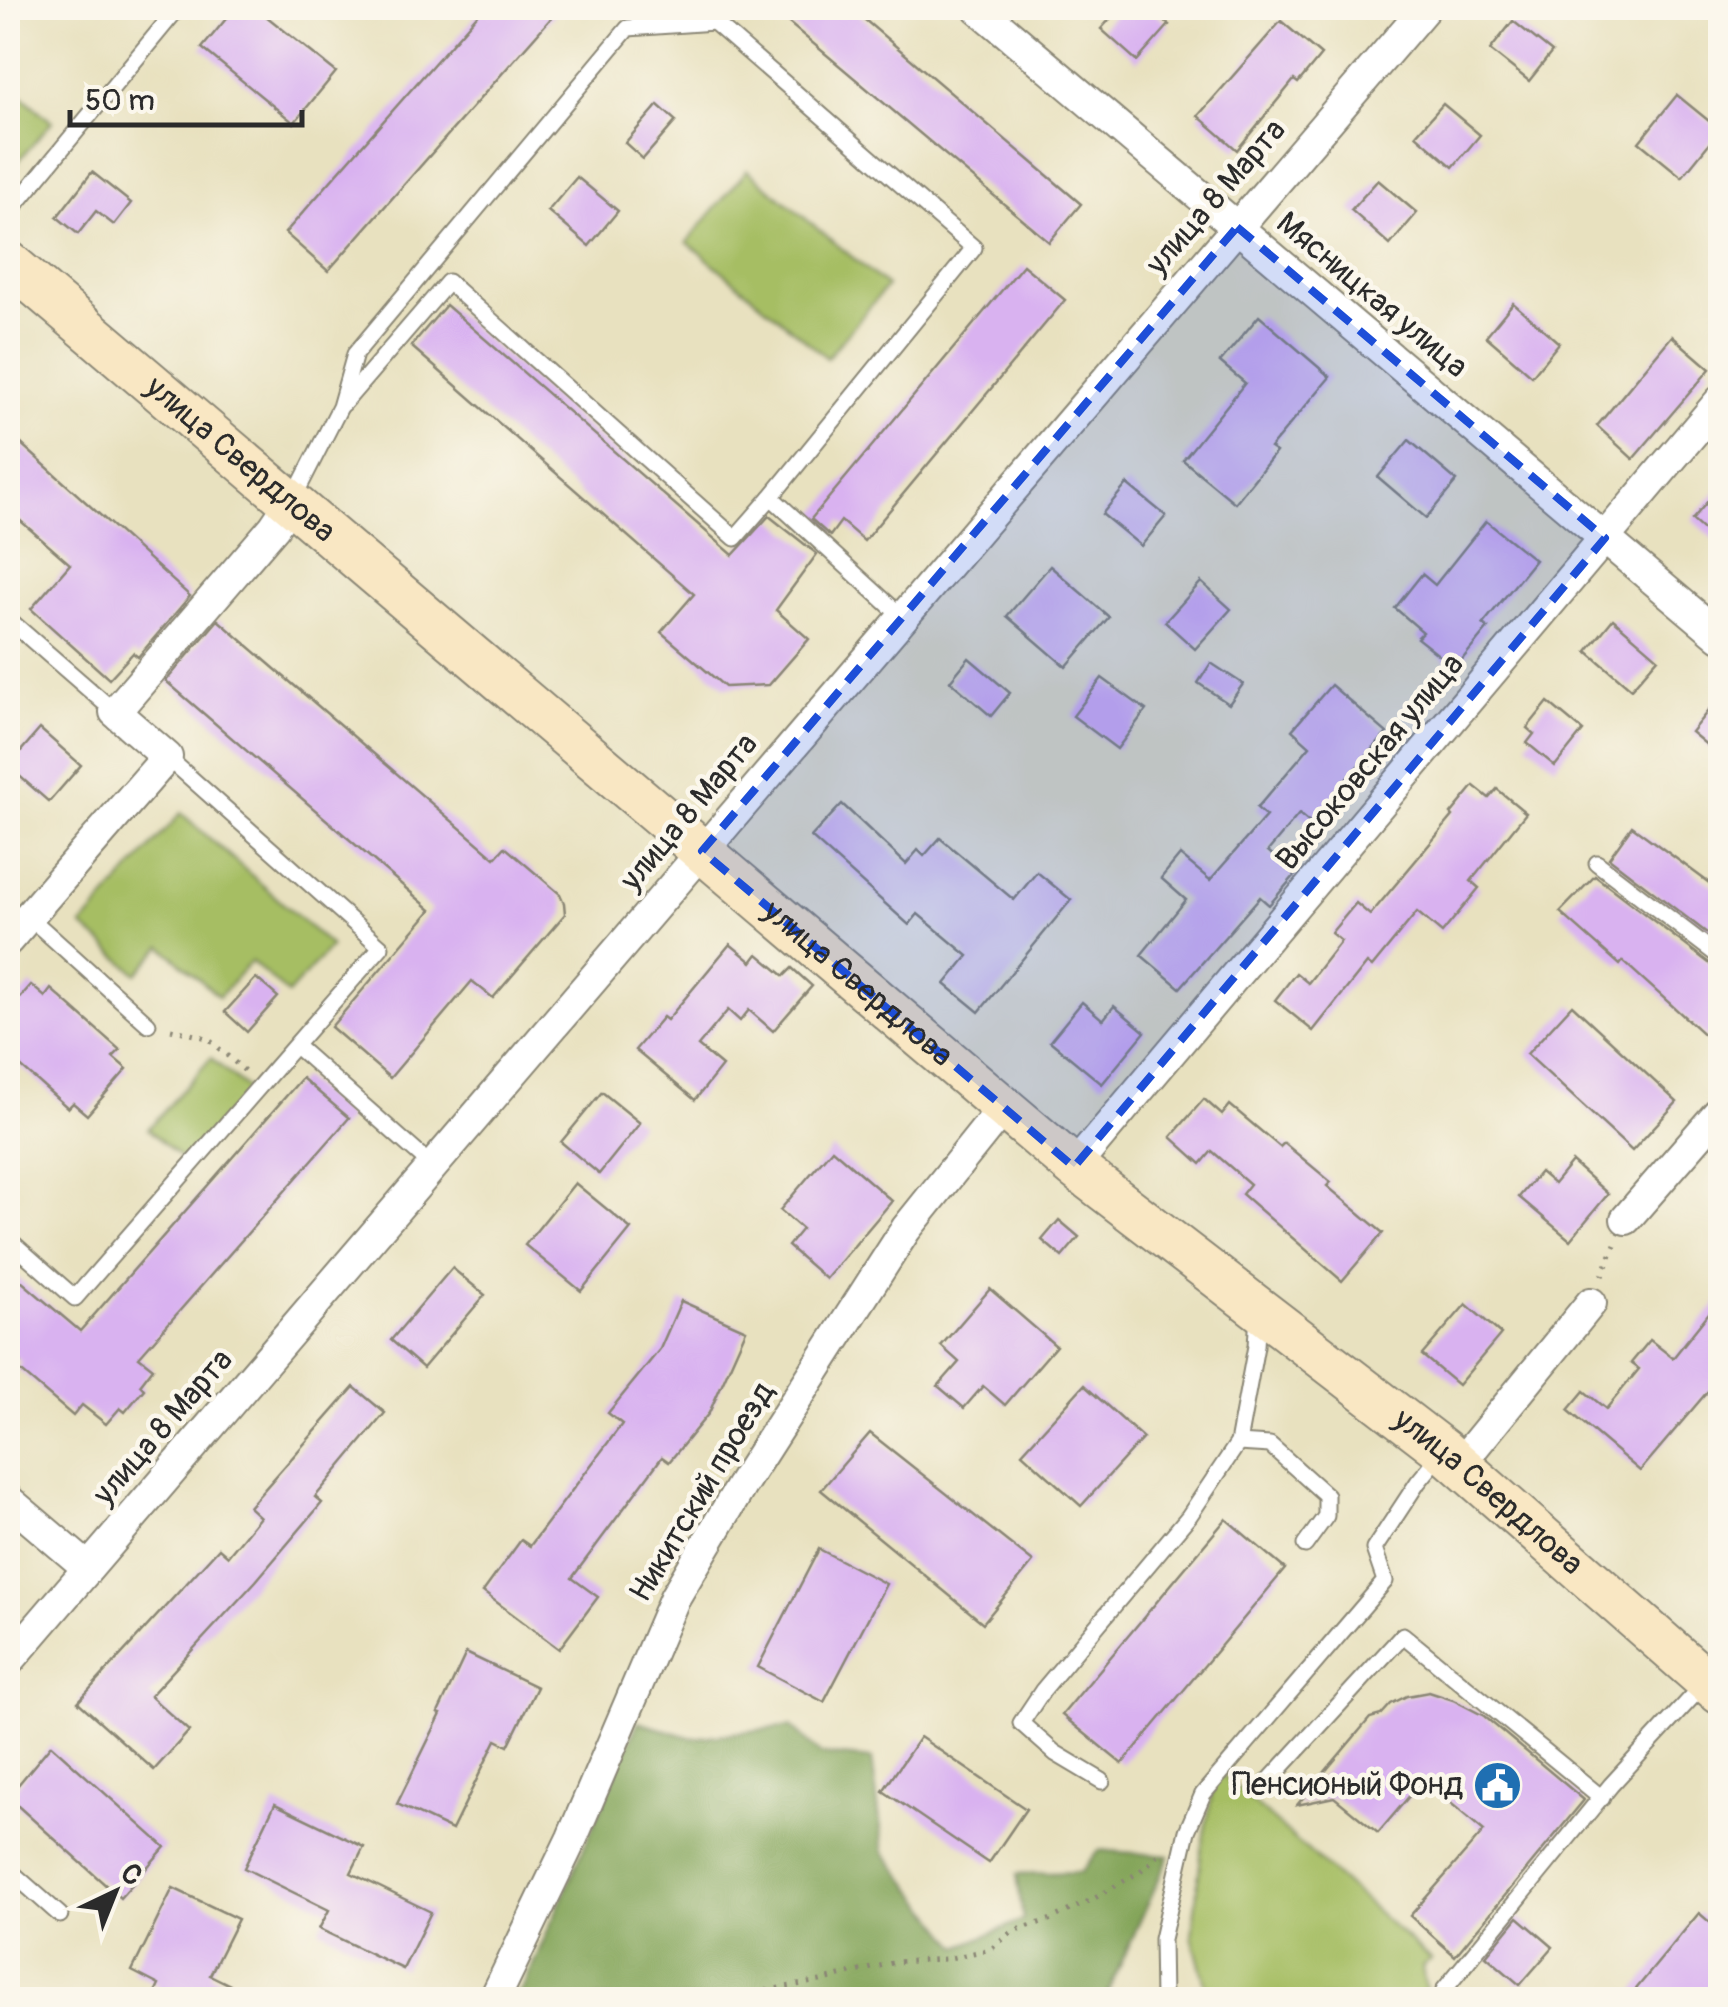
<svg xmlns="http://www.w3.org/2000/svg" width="1728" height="2007" font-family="Pangolin,sans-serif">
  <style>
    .green { fill: #a6be64; stroke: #687448; stroke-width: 2.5 }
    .forest { fill: #84a55a; stroke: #586842; stroke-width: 2.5 }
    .building { fill: #d9b2f0 }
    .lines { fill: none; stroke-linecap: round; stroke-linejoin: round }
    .lane-casing { stroke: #8a8675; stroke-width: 19 }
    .street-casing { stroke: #8a8675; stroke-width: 34 }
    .secondary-casing { stroke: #8a8675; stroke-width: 46 }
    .path { stroke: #8a8675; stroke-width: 5; stroke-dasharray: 2.5 8; stroke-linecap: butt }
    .lane { stroke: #fff; stroke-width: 15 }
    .street { stroke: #fff; stroke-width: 30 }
    .secondary { stroke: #f9e7c3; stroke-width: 42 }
    .marked { fill: #1d4ed8; fill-opacity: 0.2; stroke: #1d4ed8; stroke-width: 8; stroke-dasharray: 20 12; stroke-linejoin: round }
    .labels { text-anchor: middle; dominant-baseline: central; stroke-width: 9; stroke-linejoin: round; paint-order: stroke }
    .street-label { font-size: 32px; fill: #2b2b2b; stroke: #fbf7ec }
    .poi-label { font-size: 32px; fill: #2b2b2b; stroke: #fbf7ec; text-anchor: end }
  </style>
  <rect width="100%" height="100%" fill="#fbf7ec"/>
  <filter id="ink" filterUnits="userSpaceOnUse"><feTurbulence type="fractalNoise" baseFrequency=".01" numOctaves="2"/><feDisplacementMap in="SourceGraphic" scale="20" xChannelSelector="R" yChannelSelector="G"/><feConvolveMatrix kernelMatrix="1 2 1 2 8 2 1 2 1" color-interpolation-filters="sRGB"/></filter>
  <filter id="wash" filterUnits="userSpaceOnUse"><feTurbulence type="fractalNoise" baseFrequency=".0048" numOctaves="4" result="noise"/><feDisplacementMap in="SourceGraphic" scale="40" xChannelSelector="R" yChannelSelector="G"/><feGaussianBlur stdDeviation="2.25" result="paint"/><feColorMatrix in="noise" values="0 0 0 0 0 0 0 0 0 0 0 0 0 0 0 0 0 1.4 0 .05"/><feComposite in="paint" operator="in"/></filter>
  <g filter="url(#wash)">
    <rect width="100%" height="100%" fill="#e8e1bf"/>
    <!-- green -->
    <g class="green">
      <polygon points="8,84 52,122 8,173"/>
      <polygon points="747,170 887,286 827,358 687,242"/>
      <polygon points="181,813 331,946 288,994 251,961 219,997 162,946 137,974 82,926"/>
      <polygon points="211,1058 248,1090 185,1162 148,1129"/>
      <polygon points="1217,1770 1431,1960 1422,1967 1427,1999 1209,1999 1192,1936 1202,1845"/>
    </g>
    <!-- forest -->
    <polygon class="forest" points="638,1722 693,1738 791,1726 820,1754 872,1759 884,1852 959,1947 1023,1920 1017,1874 1081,1872 1098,1850 1169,1856 1105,1999 987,2000 976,1994 969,2000 515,1999 524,1986"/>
    <g id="blocks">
      <!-- building -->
      <g class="building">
        <polygon points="235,8 256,8 336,72 294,123 202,48"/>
        <polygon points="483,8 560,8 328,271 285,233"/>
        <polygon points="771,8 851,8 1081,204 1049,242"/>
        <polygon points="1120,8 1148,8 1169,25 1137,61 1101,29"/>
        <polygon points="1281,21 1321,55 1298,83 1294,80 1237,150 1198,116"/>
        <polygon points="1513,21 1552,52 1529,81 1490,50"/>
        <polygon points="1677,95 1720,130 1682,177 1639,142"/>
        <polygon points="1443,104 1480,135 1453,167 1416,135"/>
        <polygon points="658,105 676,121 643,159 625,143"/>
        <polygon points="92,172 131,203 114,225 96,211 78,234 57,217"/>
        <polygon points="577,177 618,211 589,246 548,211"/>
        <polygon points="1378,180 1417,213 1390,245 1351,210"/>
        <polygon points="1023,265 1065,300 864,541 841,521 830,536 811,519"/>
        <polygon points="1513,303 1559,343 1532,376 1486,336"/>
        <polygon points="446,305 733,555 769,516 817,554 776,610 809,639 769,685 725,687 661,632 694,594 411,346"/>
        <polygon points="1259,316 1330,377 1270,448 1276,452 1235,503 1183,460 1245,383 1220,362"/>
        <polygon points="1672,336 1710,369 1633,459 1597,426"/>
        <polygon points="8,432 190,596 138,657 133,653 109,679 31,609 70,564 8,510"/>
        <polygon points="1409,440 1457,481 1426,518 1378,477"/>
        <polygon points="1127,484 1166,516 1141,546 1102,514"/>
        <polygon points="1720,487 1720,545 1692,520"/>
        <polygon points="1486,521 1535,560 1483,624 1488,628 1455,668 1417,638 1423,632 1395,608 1422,574 1435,585"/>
        <polygon points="1050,566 1109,617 1066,667 1007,616"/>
        <polygon points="1201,582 1231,609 1195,649 1165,622"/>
        <polygon points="1613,619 1658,658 1631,689 1587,651"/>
        <polygon points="218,620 495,858 505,847 560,894 564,903 565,914 493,998 472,981 390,1078 331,1027 431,910 166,681"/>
        <polygon points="969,658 1010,693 991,716 950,681"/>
        <polygon points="1211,663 1243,684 1229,704 1198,683"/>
        <polygon points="1102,678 1146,710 1117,749 1073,716"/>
        <polygon points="1331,685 1387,733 1334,793 1337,796 1312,825 1299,814 1268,851 1295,875 1269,905 1260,897 1180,988 1141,955 1186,900 1161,878 1180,855 1210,880 1266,816 1257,808 1310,746 1292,730"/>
        <polygon points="1720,696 1720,756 1691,732"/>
        <polygon points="1548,702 1583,731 1555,766 1527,743 1534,734 1527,728"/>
        <polygon points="40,729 81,765 49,802 8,766"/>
        <polygon points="1474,786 1489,798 1497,789 1526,813 1471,881 1479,888 1442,933 1417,912 1372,967 1367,963 1313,1031 1275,1000 1296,973 1308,983 1341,941 1331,933 1356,903 1370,915 1453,816 1451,814"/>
        <polygon points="842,804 906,864 918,850 924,856 940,838 1014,900 1037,872 1071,900 979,1012 945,984 968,956 918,914 909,925 811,837"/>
        <polygon points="1632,826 1720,891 1720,943 1609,858"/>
        <polygon points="1595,876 1713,966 1720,968 1720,1049 1623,961 1620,965 1560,912"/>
        <polygon points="730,944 752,962 758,954 784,976 792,968 812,986 773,1031 749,1010 740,1021 728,1010 698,1046 722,1066 695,1100 635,1050 663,1017 667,1020"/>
        <polygon points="256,978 278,997 247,1032 225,1012"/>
        <polygon points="31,985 45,997 51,989 120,1050 113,1057 127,1069 87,1115 73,1103 68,1108 8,1055 8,1011"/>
        <polygon points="1082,1002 1103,1020 1114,1006 1145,1032 1102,1084 1050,1041"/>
        <polygon points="1572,1005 1677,1102 1632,1151 1527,1054"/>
        <polygon points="302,1078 349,1118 139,1357 153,1368 140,1385 144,1389 125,1412 120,1408 106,1424 82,1405 73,1416 17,1368 21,1362 8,1351 8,1270 80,1331"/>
        <polygon points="602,1092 640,1123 599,1174 561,1142"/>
        <polygon points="1204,1099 1222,1115 1230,1105 1280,1147 1284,1143 1331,1182 1327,1186 1383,1233 1342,1281 1242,1194 1250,1184 1212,1151 1201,1164 1171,1137"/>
        <polygon points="832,1149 892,1201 826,1279 788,1246 802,1229 780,1210"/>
        <polygon points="1572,1162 1608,1194 1570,1240 1519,1197 1540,1172 1554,1184"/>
        <polygon points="575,1183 631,1229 581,1291 525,1245"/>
        <polygon points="1059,1220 1079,1237 1062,1257 1042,1240"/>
        <polygon points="452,1268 485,1295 423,1368 391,1340"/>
        <polygon points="990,1289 1056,1346 1005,1405 983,1386 964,1408 938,1386 959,1362 941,1346"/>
        <polygon points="1720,1299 1720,1401 1708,1391 1640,1471 1568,1410 1584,1391 1606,1409 1639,1369 1631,1363 1650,1340 1673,1358"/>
        <polygon points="681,1301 746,1330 709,1413 669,1462 662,1457 572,1578 598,1597 559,1649 483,1592 521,1540 530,1546 622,1424 608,1413 660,1349"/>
        <polygon points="1466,1304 1501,1334 1458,1385 1422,1355"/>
        <polygon points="1084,1385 1143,1438 1081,1506 1022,1453"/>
        <polygon points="354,1387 385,1413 315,1497 322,1503 256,1581 150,1696 189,1731 154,1770 78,1702 219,1548 228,1556 260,1517 249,1507"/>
        <polygon points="870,1433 1033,1562 983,1623 821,1490"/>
        <polygon points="1226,1519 1285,1569 1122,1764 1062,1715"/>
        <polygon points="819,1549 886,1584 824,1702 758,1667"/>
        <polygon points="466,1653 537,1687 508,1746 496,1740 452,1830 397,1804 441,1714 438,1713"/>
        <polygon points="1429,1692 1453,1700 1484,1716 1584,1800 1455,1956 1410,1916 1484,1831 1423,1780 1378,1833 1334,1797 1297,1805 1370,1718 1381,1715 1391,1704 1407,1696"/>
        <polygon points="920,1737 1026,1809 989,1863 883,1791"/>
        <polygon points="51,1745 165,1847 120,1898 8,1797"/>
        <polygon points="275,1804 364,1847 351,1873 431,1912 403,1969 319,1929 329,1910 244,1868"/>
        <polygon points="173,1888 238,1919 210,1975 261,2000 152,2000 159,1985 132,1971"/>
        <polygon points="1699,1913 1720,1931 1720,2000 1627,2000"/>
        <polygon points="1518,1917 1553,1947 1520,1985 1486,1956"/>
      </g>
    </g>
  </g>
  <g filter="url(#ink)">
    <use href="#blocks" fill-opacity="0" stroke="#8a8675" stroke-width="2.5"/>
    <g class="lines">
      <defs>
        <g id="lane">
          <polyline points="714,22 974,248 771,497 901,616"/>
          <polyline points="8,214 178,8"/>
          <polyline points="343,404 448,282 735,538 771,497"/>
          <polyline points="293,499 340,407 355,354 628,28 714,22 727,8"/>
          <polyline points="8,619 115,712"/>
          <polyline points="1597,863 1720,957"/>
          <polyline points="28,916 148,1024"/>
          <polyline points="296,1046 432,1166"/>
          <polyline points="8,1239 75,1298 381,947 167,757"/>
          <polyline points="1238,1443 1270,1445 1326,1495 1326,1516 1305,1545"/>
          <polyline points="1102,1781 1055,1753 1021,1723 1043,1690 1189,1516 1238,1443 1256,1346 1258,1314"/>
          <polyline points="1266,1784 1403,1635 1602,1798"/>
          <polyline points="1720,1855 1720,1859"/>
          <polyline points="8,1869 60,1915"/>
          <polyline points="1444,1990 1611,1785 1704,1684"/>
          <polyline points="1163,2000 1162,1939 1187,1831 1203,1794 1385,1581 1374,1549 1418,1482 1441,1454"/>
        </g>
        <g id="street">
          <polyline points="978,8 1720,636"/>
          <polyline points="8,940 167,757 115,712 274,527 291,502"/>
          <polyline points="1074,1167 1720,401"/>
          <polyline points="1626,1219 1720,1111"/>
          <polyline points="1459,1465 1591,1303"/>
          <polyline points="8,1500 88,1568"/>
          <polyline points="8,1662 1425,8"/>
          <polyline points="494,2000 572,1838 675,1597 741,1486 906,1229 1003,1108"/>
        </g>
        <g id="secondary">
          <path id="s1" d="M8,262l1066,905 370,284 276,242"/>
        </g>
      </defs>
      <!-- lane casing -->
      <use href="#lane" class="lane-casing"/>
      <!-- street casing -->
      <use href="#street" class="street-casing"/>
      <!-- secondary casing -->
      <use href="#secondary" class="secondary-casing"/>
      <!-- path -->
      <g class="path">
        <polyline points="171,1029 207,1038 246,1072"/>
        <polyline points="1602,1276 1615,1245"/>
        <polyline points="737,2000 750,1993 820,1981 896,1962 946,1959 991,1949 1013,1931 1049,1920 1095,1898 1139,1872 1158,1856"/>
      </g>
      <!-- lane -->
      <use href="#lane" class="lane"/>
      <!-- street -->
      <use href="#street" class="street"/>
      <!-- secondary -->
      <use href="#secondary" class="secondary"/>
    </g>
  </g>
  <!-- marked area -->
  <path class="marked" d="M1237,227l368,311 -531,629 -372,-316z"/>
  <!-- icons -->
  <defs>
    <symbol id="civic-disc" viewBox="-11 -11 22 22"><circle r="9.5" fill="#1f6fb2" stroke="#fbf7ec"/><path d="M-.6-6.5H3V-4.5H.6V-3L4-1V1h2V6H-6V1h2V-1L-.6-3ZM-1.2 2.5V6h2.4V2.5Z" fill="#fff"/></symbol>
  </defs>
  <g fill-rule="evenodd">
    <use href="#civic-disc" x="1470" y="1758" width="55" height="55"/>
  </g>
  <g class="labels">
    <!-- street labels -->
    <g class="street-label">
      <text transform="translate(1216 197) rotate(-49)">улица 8 Марта</text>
      <text transform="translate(1372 295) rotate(40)">Мясницкая улица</text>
      <text stroke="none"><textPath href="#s1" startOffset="305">улица Свердлова</textPath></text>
      <text transform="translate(1370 762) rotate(-50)">Высоковская улица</text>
      <text transform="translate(689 812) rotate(-50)">улица 8 Марта</text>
      <text stroke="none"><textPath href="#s1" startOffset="1115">улица Свердлова</textPath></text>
      <text transform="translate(163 1427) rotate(-49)">улица 8 Марта</text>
      <text transform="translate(702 1492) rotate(-59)">Никитский проезд</text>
      <text stroke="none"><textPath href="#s1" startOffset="1925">улица Свердлова</textPath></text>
    </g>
    <!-- poi labels -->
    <g class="poi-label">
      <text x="1463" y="1785">Пенсионый Фонд</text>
    </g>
  </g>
  <!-- margin -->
  <rect width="1728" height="2007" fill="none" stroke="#fbf7ec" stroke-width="40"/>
  <!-- north arrow -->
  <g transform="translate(115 1892) rotate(43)" stroke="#fbf7ec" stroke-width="8" paint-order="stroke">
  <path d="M0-8L18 38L0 25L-18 38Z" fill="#2b2b2b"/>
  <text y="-15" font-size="28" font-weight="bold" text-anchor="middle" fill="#2b2b2b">С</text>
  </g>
  <!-- scale -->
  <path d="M70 110v15h232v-15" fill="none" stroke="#2b2b2b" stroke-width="5"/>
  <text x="85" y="110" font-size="30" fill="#2b2b2b" stroke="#fbf7ec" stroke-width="8" paint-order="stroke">50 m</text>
</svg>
